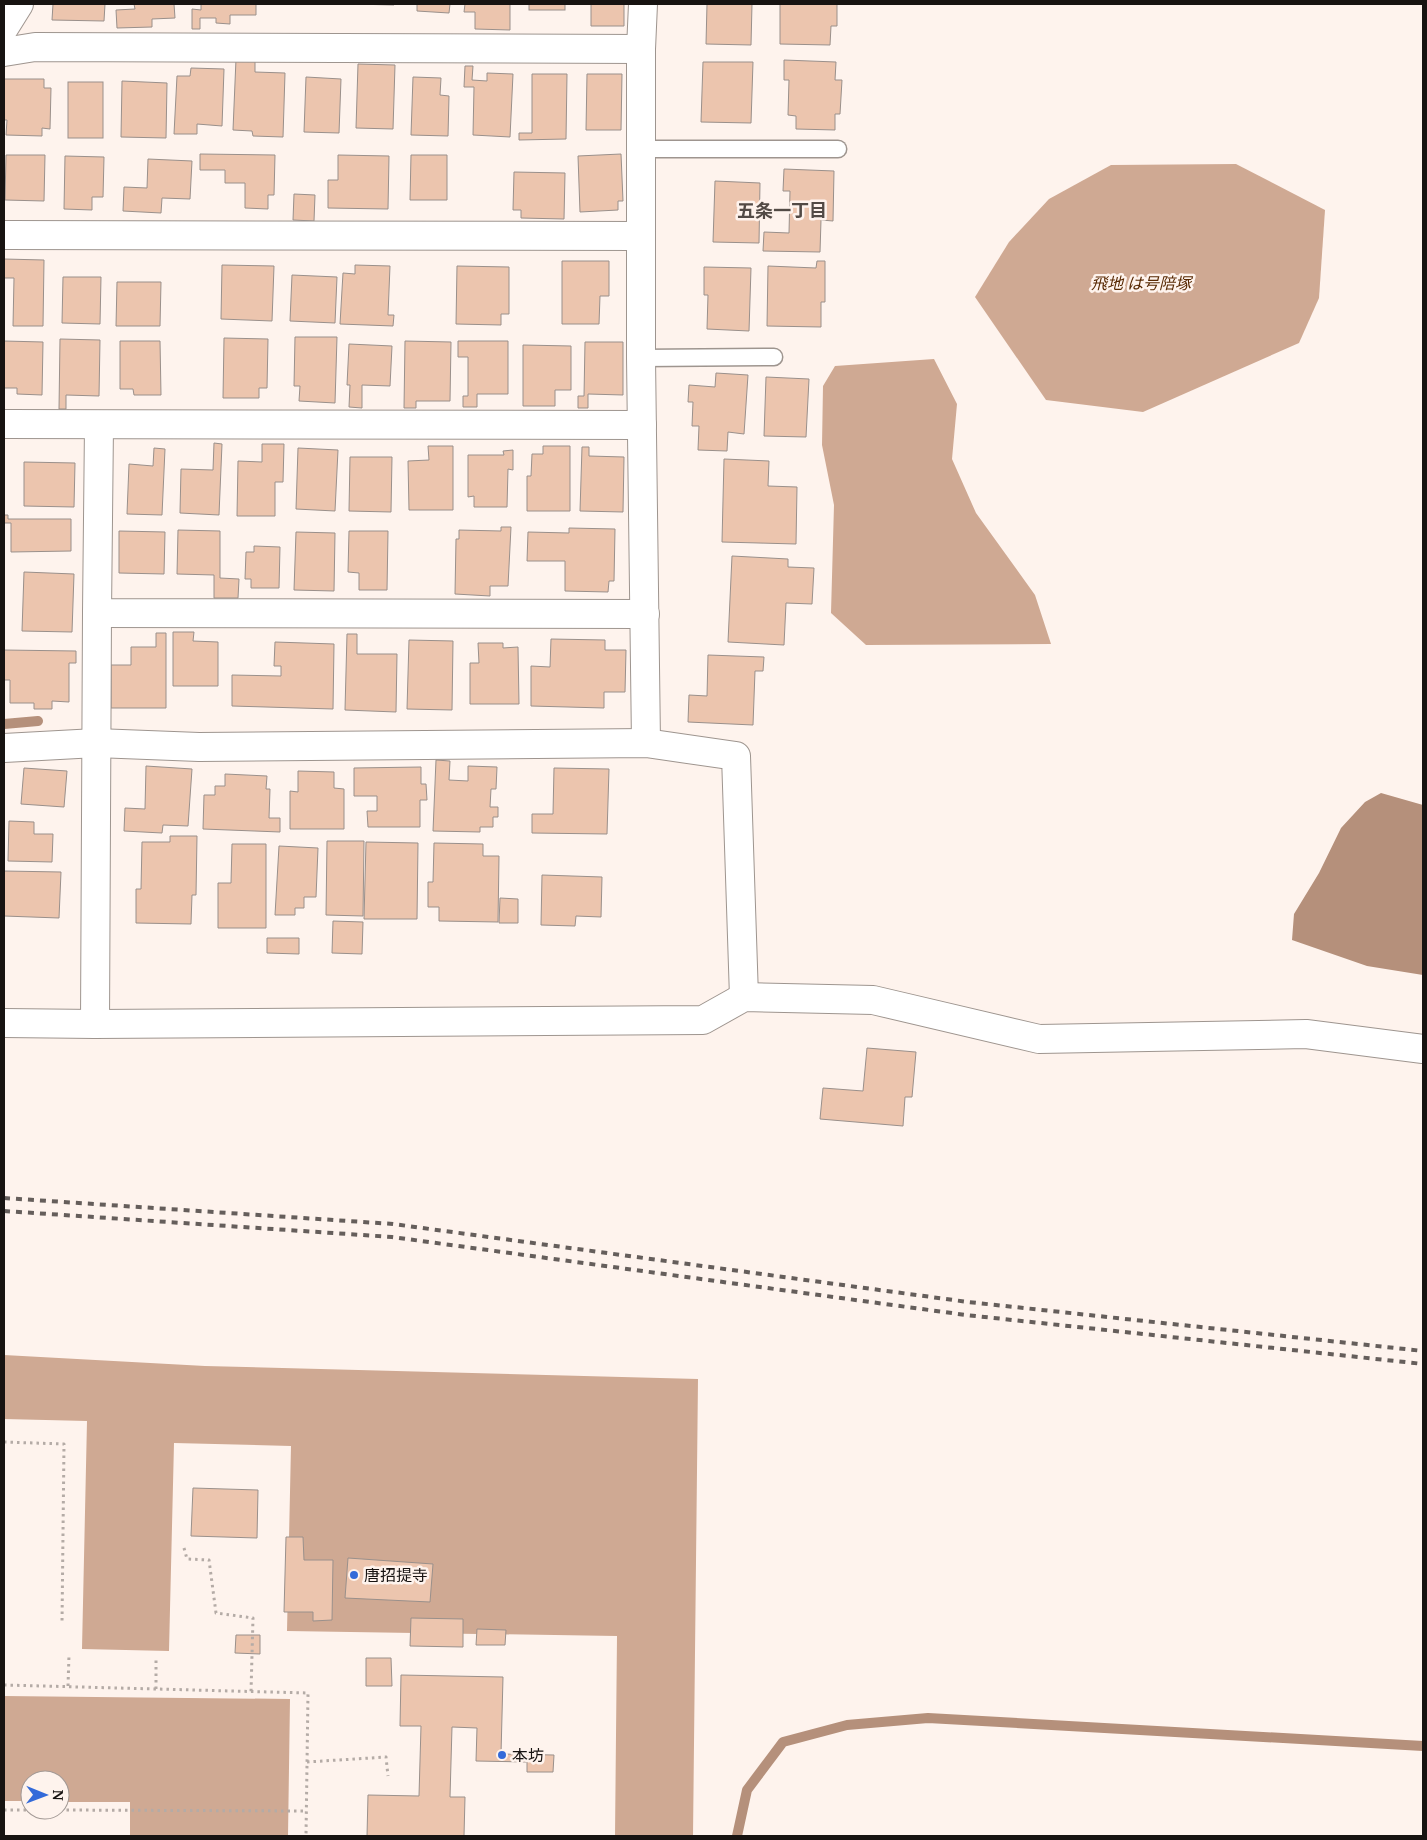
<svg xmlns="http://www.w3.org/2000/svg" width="1427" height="1840" font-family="'Noto Serif','Noto Sans JP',serif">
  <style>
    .forest { fill: #cfa993 }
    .water { fill: #b5907b }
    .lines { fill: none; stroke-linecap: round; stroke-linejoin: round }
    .stream { stroke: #b5907b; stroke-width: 10 }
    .building { fill: #ecc5ae; stroke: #9a908b }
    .lane-casing { stroke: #9e958f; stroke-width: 19 }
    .street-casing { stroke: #9e958f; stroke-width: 30 }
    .path { stroke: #b4aba6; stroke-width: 3; stroke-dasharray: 2.5 4; stroke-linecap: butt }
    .lane { stroke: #fff; stroke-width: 16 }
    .street { stroke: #fff; stroke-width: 28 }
    .rail { stroke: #655e5b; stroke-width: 4; stroke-dasharray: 6 6; stroke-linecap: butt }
    .poi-dot { fill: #336ad9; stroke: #fef3ed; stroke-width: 2 }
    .labels { text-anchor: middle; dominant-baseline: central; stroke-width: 5; stroke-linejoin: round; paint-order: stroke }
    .park-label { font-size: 16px; font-style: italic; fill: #572802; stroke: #fef3ed }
    .poi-label { font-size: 16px; fill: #171311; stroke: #fef3ed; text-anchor: start }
    .neighbourhood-label { font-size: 18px; font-weight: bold; fill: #524a45; stroke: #fef3ed }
  </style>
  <rect width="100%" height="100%" fill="#fef3ed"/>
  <!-- forest -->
  <g class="forest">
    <polygon points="1236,164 1325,210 1319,298 1299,343 1143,412 1046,400 975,297 1009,242 1049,199 1111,165"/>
    <polygon points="934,359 957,404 952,459 976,513 1035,595 1051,644 866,645 831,613 834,505 822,445 823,386 835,366"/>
    <polygon points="4,1355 205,1366 698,1379 693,1836 615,1836 617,1636 287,1631 291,1446 174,1443 169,1651 82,1649 87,1421 4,1419"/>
    <polygon points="4,1696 290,1699 288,1836 130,1836 130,1802 60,1802 60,1780 30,1780 30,1801 4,1801"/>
  </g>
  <!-- water -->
  <polygon class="water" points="1381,793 1423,805 1423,975 1367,966 1292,940 1294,914 1319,873 1341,828 1365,802"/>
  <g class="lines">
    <!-- stream -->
    <g class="stream">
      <polyline points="4,724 38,721"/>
      <polyline points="737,1836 747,1790 783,1742 847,1725 928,1718 1423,1746"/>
    </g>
  </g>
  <!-- building -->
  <g class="building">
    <polygon points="53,4 105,4 104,21 52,20"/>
    <polygon points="134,4 174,4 175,18 152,19 152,27 117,28 116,10 135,9"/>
    <polygon points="201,4 256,4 256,15 230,15 230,24 216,23 216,18 200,18 200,29 192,29 192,9 201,10"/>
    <polygon points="353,4 394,4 394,5"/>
    <polygon points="417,4 450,4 449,13 417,11"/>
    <polygon points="465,4 510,4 510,30 475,29 475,12 464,12"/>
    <rect x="529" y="4" width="36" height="6"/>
    <polygon points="583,4 624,4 624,26 591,26 591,4"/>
    <polygon points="707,4 752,4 751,45 706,44"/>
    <polygon points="780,4 837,4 837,26 831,26 830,45 780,44"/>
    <polygon points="236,59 255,60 255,72 285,73 283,137 253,136 252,131 233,130"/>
    <polygon points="784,60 836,62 835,80 842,80 840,114 835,114 835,130 796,129 796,116 788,115 789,80 784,80"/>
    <polygon points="703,62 753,62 751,123 701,122"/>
    <polygon points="358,64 395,65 393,129 356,128"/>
    <polygon points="465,66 473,66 472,80 487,81 487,73 513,74 510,137 473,135 474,87 464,87"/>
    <polygon points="191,68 224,69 222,126 197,124 197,134 174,134 177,76 190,76"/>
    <polygon points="532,74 567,74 566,139 519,140 519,133 532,133"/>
    <polygon points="587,74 622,74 621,130 586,130"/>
    <polygon points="306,77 341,79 339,133 304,132"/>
    <polygon points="413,77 441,78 440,95 449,96 448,136 411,135"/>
    <polygon points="4,79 44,79 44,88 51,88 50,129 42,128 42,136 6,135 7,120 4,120"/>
    <polygon points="122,81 167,83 166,138 121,137"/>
    <rect x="68" y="82" width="35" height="56"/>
    <polygon points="200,154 275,155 274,195 268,195 268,209 245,208 245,183 225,183 225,170 200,170"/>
    <polygon points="621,154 623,201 618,201 618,210 580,212 578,156"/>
    <polygon points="6,155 45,155 44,201 5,200"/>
    <polygon points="338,155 389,156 388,209 328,208 328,180 338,180"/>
    <polygon points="411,155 447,155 447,200 410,200"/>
    <polygon points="65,156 104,157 103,197 92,197 92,210 64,209"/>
    <polygon points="148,159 192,161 190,199 162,198 161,213 123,211 124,187 147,188"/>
    <polygon points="784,169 834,171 833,221 821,220 820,252 763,251 764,232 789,233 790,191 783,191"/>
    <polygon points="514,172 565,173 564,219 521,218 521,210 513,210"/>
    <polygon points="715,181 760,183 759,243 713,242"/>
    <polygon points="294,194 315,195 314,221 293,220"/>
    <polygon points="4,259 44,260 43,326 13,326 14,278 4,278"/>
    <polygon points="562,261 609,261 609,296 600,296 599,324 562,324"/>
    <polygon points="817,261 825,261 825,302 821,302 821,327 767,326 768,266 816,268"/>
    <polygon points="222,265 274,266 272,321 221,319"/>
    <polygon points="355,265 390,266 388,315 394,315 393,326 340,324 343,273 355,274"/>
    <polygon points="457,266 509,267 509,314 501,314 501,325 456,324"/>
    <polygon points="704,267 751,268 749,331 707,329 708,295 704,295"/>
    <polygon points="292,275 337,277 335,323 290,321"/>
    <polygon points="63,277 101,277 100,324 62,323"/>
    <polygon points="117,282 161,282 160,326 116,326"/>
    <polygon points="295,337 337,337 335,403 299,401 300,386 294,386"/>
    <polygon points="224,338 268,339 267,388 259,388 259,398 223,398"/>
    <polygon points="60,339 100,340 99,396 66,395 66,409 59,409"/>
    <polygon points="4,341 43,342 42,395 17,394 17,388 4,388"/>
    <polygon points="120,341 160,341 161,395 134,395 133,389 120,389"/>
    <polygon points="405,341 451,342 450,401 416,401 416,408 404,408"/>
    <polygon points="458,341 508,341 508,394 477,394 477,407 463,407 463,396 468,396 468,357 458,357"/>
    <polygon points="585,342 623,342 623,395 588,394 588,408 578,408 578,396 584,396"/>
    <polygon points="349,344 392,346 390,386 362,385 362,408 349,407 350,385 347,385"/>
    <polygon points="523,345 571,346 571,390 555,390 555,406 523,406"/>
    <polygon points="716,373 748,375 744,434 728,432 727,451 698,450 699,426 692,426 693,402 688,402 689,385 715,387"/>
    <polygon points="766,377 809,379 806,437 764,436"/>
    <polygon points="214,443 222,444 219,515 180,513 181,469 213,470"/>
    <polygon points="262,444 284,444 283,482 275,482 275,516 237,516 238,461 262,462"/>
    <polygon points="428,446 453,446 453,510 409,510 408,461 429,460"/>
    <polygon points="543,446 570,446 570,511 527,511 527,476 531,476 532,454 543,454"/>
    <polygon points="582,447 589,447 589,456 624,457 623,512 580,511"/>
    <polygon points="154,448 165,449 162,515 127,514 129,464 153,466"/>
    <polygon points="298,448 338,450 335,511 296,509"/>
    <polygon points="513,450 513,470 508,469 507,507 474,507 474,496 468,497 468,455 504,455 503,451"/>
    <polygon points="350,457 392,457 391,512 349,511"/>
    <polygon points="724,459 769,461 768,486 797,487 796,544 722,542"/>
    <polygon points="24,462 75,463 74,507 24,506"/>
    <polygon points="4,515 8,515 8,519 71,519 71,551 11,552 11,523 4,523"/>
    <polygon points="501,527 511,527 508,586 490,586 490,596 455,594 456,539 459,539 459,530 501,531"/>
    <polygon points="569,528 615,529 614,581 609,581 608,592 565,591 565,561 527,561 528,532 569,533"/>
    <polygon points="178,530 220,531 220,578 239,579 238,598 214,598 214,575 177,574"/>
    <polygon points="119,531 165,532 164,574 119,573"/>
    <polygon points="349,531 388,531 387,590 359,590 359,573 348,572"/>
    <polygon points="296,532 335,533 334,591 294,590"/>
    <polygon points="254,546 280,547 279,588 251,588 251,579 245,579 246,552 254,552"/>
    <polygon points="732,556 788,559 788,567 814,568 812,604 786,603 784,645 728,642"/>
    <polygon points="24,572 74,574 72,632 22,631"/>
    <polygon points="173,632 194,632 193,641 218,642 218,686 173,686"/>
    <polygon points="156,633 166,633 166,708 111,708 111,665 131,665 131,647 156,647"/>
    <polygon points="347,634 357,634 357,654 397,654 396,712 345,710"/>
    <polygon points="551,639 605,640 605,650 626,650 625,692 604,692 604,708 531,706 531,666 550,667"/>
    <polygon points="409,640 453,641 452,710 407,709"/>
    <polygon points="275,642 334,644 333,709 232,706 232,675 281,676 281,666 274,666"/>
    <polygon points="478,643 503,643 503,648 518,647 519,704 470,704 470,663 479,663"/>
    <polygon points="4,650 76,651 76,663 69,663 69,702 52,701 52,709 34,709 34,703 10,703 10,680 4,680"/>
    <polygon points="708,655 764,657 763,671 755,671 753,725 688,722 689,695 707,696"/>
    <polygon points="436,760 450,761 449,780 468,781 468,766 497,767 496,789 491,789 490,807 498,807 498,817 493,817 493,827 480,827 480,832 433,831"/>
    <polygon points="146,766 192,769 188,826 163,825 162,833 124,831 125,808 145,809"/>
    <polygon points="421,767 421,784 426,784 427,800 420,800 420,827 368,827 367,811 377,811 377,796 354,796 354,768"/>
    <polygon points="24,768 67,771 64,807 21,804"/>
    <polygon points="554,768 609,769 607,834 532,833 532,814 553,814"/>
    <polygon points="298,771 334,772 334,788 344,789 344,829 290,829 290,791 298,792"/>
    <polygon points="225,774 267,776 266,789 270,789 269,818 280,818 280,832 203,829 204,795 215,795 215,786 225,786"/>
    <polygon points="9,821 34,822 34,834 53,834 52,862 8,861"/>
    <polygon points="170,836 197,836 196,895 192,895 191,924 136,923 136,889 141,889 142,842 170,842"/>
    <polygon points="327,841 364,841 363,916 326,915"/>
    <polygon points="366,842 418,843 417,919 364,919"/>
    <polygon points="434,843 483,844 483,856 499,856 498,922 439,921 439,907 428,907 428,882 433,882"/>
    <polygon points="232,844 266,844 266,928 218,928 218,883 231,883"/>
    <polygon points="279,846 318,848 316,897 304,897 304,908 295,908 295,915 275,915"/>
    <polygon points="4,871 61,872 59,918 4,916"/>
    <polygon points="542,875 602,877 601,917 576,916 575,926 541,925"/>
    <polygon points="500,898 518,899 518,923 499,923"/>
    <polygon points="333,921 363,922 362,954 332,953"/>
    <polygon points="267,938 299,938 299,954 267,953"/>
    <polygon points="867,1048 916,1052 912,1097 905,1097 903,1126 820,1119 823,1088 863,1091"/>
    <polygon points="193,1488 258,1490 257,1538 191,1536"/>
    <polygon points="286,1537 303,1537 304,1560 333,1560 332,1620 313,1621 313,1612 284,1612"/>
    <polygon points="348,1558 433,1564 430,1602 345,1598"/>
    <polygon points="411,1618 463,1619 463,1647 410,1646"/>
    <polygon points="477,1629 506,1630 505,1645 476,1645"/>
    <polygon points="236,1635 260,1635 260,1654 235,1653"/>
    <polygon points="366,1658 391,1658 392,1686 366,1686"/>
    <polygon points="401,1675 503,1677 501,1754 554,1755 553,1772 527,1772 527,1762 476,1761 477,1728 452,1727 450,1797 465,1797 464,1836 367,1836 368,1795 419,1796 421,1726 400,1726"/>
  </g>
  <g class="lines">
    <defs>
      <g id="lane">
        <polyline points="641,149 838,149"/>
        <polyline points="641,358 774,357"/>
      </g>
      <g id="street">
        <polyline points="643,4 641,49 641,358 646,743"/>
        <polyline points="4,28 19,4"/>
        <polyline points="4,52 35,47 641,49"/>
        <polyline points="4,235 641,236"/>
        <polyline points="4,424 642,425"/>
        <polyline points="99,425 97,613 645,614"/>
        <polyline points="4,748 96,743 199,747 646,743 736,756 744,997"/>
        <polyline points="4,1023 95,1024 703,1020 744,997 873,1000 1039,1039 1306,1034 1423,1049"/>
        <polyline points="95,1024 97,613"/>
      </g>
    </defs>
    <!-- lane casing -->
    <use href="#lane" class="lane-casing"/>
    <!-- street casing -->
    <use href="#street" class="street-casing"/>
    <!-- path -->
    <g class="path">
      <polyline points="4,1442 64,1444 62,1623"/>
      <polyline points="184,1548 187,1559 209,1560 216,1613 253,1618 251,1692"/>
      <polyline points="4,1685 308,1693 306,1836"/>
      <polyline points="68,1686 69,1655"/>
      <polyline points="156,1689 156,1660"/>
      <polyline points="307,1762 386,1757 388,1776"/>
      <polyline points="4,1810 30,1810"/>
      <polyline points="60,1810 307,1811"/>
    </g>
    <!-- lane -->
    <use href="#lane" class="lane"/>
    <!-- street -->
    <use href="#street" class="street"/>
    <!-- rail -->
    <g class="rail">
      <polyline points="4,1198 393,1224 968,1302 1423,1351"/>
      <polyline points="4,1211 392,1237 966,1315 1423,1364"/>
    </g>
  </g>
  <!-- markers -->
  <g class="poi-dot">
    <circle cx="354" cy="1575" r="5"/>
    <circle cx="502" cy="1755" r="5"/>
  </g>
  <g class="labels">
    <!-- park labels -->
    <g class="park-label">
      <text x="1141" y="283">飛地 は号陪塚</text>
    </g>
    <!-- poi labels -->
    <g class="poi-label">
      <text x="364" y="1575">唐招提寺</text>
      <text x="512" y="1755">本坊</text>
    </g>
    <!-- neighbourhood labels -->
    <g class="neighbourhood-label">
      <text x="782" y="210">五条一丁目</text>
    </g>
  </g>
  <!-- border -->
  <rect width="1427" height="1840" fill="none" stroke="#171311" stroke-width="10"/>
  <!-- north arrow -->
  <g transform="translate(45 1795) rotate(91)"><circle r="24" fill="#fef3ed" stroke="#a29995"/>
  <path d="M0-4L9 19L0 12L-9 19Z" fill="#336ad9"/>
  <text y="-8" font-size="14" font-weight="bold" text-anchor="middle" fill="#171311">N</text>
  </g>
</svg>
